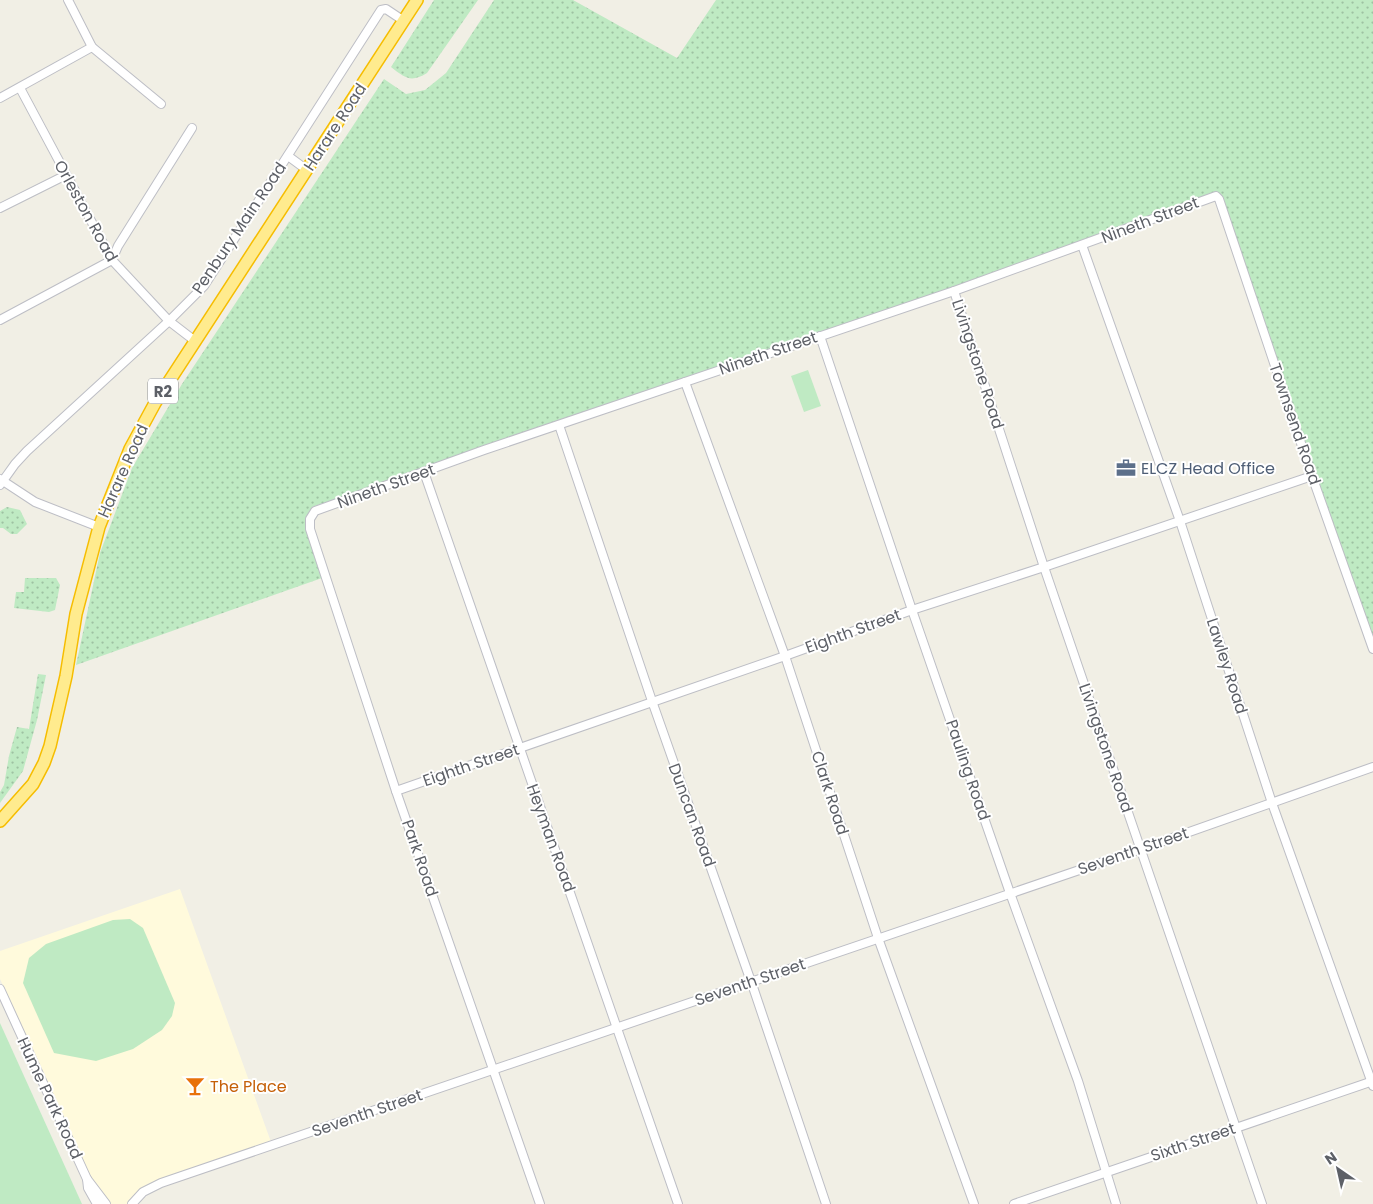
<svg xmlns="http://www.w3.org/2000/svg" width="1373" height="1204" font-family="Poppins,sans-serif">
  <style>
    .commercial { fill: #fffadc }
    .grass { fill: url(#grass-dots) }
    .park { fill: #bfeac3 }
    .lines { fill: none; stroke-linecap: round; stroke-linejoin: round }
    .minor-casing { stroke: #bdbec5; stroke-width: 10 }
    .highway-casing { stroke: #f6bd00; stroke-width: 14 }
    .minor { stroke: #fff; stroke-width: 8 }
    .highway { stroke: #ffeb8e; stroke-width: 11 }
    .labels { text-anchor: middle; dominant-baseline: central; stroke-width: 4; stroke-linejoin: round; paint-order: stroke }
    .shield { fill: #fff; stroke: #8e9095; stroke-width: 1 }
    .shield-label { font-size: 15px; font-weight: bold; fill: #5d6067 }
    .street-label { font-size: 16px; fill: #5d6067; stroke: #fff }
    .service-label { font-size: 16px; fill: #4e5e75; stroke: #fff; text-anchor: start }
    .food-label { font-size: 16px; fill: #c56008; stroke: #fff; text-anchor: start }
  </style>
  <defs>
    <pattern id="grass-dots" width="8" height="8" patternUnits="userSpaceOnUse" patternTransform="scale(1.25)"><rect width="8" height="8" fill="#bfeac3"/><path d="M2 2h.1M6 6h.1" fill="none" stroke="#9ec1a2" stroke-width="1.8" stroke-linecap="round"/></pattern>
  </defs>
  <rect width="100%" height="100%" fill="#f1efe5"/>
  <!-- commercial -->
  <polygon class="commercial" points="180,889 271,1142 148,1185 141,1189 128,1204 111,1204 89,1176 0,979 0,951"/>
  <!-- grass -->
  <g class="grass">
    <path d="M434,0h44l-51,73c-16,10 -22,5 -36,-6z"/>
    <polygon points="494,0 573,0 677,58 716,0 1373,0 1373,650 1219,193 940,292 312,507 305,524 322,578 76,665 100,553 132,468 182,384 384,79 406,94 425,90 446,73"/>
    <polygon points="7,507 20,510 27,524 17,534 11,534 3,528 0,528 0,511"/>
    <polygon points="25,578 56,578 60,585 55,610 49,612 14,608 16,592 24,592"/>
    <polygon points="38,674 46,675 37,720 23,771 0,803 0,792 4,785 9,756 17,727 29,729"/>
  </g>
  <!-- park -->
  <g class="park">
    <polygon points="808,370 821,406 804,412 791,376"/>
    <polygon points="130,919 143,928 175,1003 172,1016 162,1030 133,1049 96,1061 54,1053 23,983 29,958 46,944 113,920"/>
    <polygon points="0,1023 82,1204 0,1204"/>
  </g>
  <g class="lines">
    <defs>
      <g id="minor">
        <polyline points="68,0 92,47 161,104"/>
        <polyline points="20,88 112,260 169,321 195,341"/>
        <polyline points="0,98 92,47"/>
        <polyline points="288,156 307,170"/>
        <polyline points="0,208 66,175"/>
        <polyline points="1082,245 1180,521 1272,803 1373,1086"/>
        <polyline points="954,291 1044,567 1262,1204"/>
        <polyline points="0,320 112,260 118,246 192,128"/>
        <polyline points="820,336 912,610 1010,893 1078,1081 1116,1204"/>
        <polyline points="685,382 785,656 878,938 974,1204"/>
        <polyline points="559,425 652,701 754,990 826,1204"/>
        <path d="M424,472c84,244 171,487 254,732"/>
        <polyline points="0,479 35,502 99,527"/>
        <polyline points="0,485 15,464 27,451 169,321 204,286 381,10 386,9 404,21"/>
        <polyline points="396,791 785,656 912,610 1044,567 1312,476"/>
        <polyline points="0,989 87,1179 88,1188 97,1204"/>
        <polyline points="87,1179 106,1204"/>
        <polyline points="132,1204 143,1192 161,1183 1141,849 1373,767"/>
        <polyline points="540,1204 396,791 310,529 310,519 315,511 484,450 954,291 1216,196 1219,199 1312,476 1373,649"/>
        <polyline points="1014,1204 1373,1081"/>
      </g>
      <polyline id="highway" points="0,821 33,784 44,763 50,746 66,676 76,614 99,527 130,449 155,403 417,0"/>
    </defs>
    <!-- minor casing -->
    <use href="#minor" class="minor-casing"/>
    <!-- highway casing -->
    <use href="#highway" class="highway-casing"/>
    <!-- minor -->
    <use href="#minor" class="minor"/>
    <!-- highway -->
    <use href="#highway" class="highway"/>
  </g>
  <!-- icons -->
  <defs>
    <symbol id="office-bare" viewBox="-9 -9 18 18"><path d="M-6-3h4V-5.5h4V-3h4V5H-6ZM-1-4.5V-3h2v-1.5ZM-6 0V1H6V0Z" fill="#5c6f8a" stroke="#fff" stroke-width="2.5" paint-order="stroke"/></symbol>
    <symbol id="bar-bare" viewBox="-9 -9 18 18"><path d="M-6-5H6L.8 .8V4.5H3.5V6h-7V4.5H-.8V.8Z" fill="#e8710a" stroke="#fff" stroke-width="2.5" paint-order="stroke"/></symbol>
  </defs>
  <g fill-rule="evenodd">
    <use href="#office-bare" x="1112" y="454" width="28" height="28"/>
    <use href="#bar-bare" x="181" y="1072" width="28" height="28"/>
  </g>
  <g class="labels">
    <!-- shield labels -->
    <rect class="shield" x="148" y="378.5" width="30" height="25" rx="4"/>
    <g class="shield-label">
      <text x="163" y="391">R2</text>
    </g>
    <!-- street labels -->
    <g class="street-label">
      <text transform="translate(335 127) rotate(-57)">Harare Road</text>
      <text transform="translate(86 211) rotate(61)">Orleston Road</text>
      <text transform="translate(1150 220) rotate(-21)">Nineth Street</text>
      <text transform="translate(239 228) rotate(-56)">Penbury Main Road</text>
      <text transform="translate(768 353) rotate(-19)">Nineth Street</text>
      <text transform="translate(978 364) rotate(72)">Livingstone Road</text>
      <text transform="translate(1295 424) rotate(71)">Townsend Road</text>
      <text transform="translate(123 471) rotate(-66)">Harare Road</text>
      <text transform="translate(386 486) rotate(-20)">Nineth Street</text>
      <text transform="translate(853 631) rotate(-20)">Eighth Street</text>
      <text transform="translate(1227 666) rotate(72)">Lawley Road</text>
      <text transform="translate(1106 748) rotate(71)">Livingstone Road</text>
      <text transform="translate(471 765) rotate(-19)">Eighth Street</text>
      <text transform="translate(968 770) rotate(71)">Pauling Road</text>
      <text transform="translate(830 793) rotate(72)">Clark Road</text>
      <text transform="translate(692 815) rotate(70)">Duncan Road</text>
      <text transform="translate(551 838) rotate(70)">Heyman Road</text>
      <text transform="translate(1133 851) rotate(-19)">Seventh Street</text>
      <text transform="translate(420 858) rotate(71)">Park Road</text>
      <text transform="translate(750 982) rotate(-19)">Seventh Street</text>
      <text transform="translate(50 1098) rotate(65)">Hume Park Road</text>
      <text transform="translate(367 1113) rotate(-19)">Seventh Street</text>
      <text transform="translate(1193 1142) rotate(-19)">Sixth Street</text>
    </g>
    <!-- service labels -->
    <g class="service-label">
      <text x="1141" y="468">ELCZ Head Office</text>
    </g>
    <!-- food labels -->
    <g class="food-label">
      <text x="210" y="1086">The Place</text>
    </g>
  </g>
  <!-- north arrow -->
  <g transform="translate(1338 1169) rotate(326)" stroke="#ffffff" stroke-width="4" paint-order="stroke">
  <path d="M0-4L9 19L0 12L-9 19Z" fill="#5d6067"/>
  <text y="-8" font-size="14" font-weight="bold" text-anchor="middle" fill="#5d6067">N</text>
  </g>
</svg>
